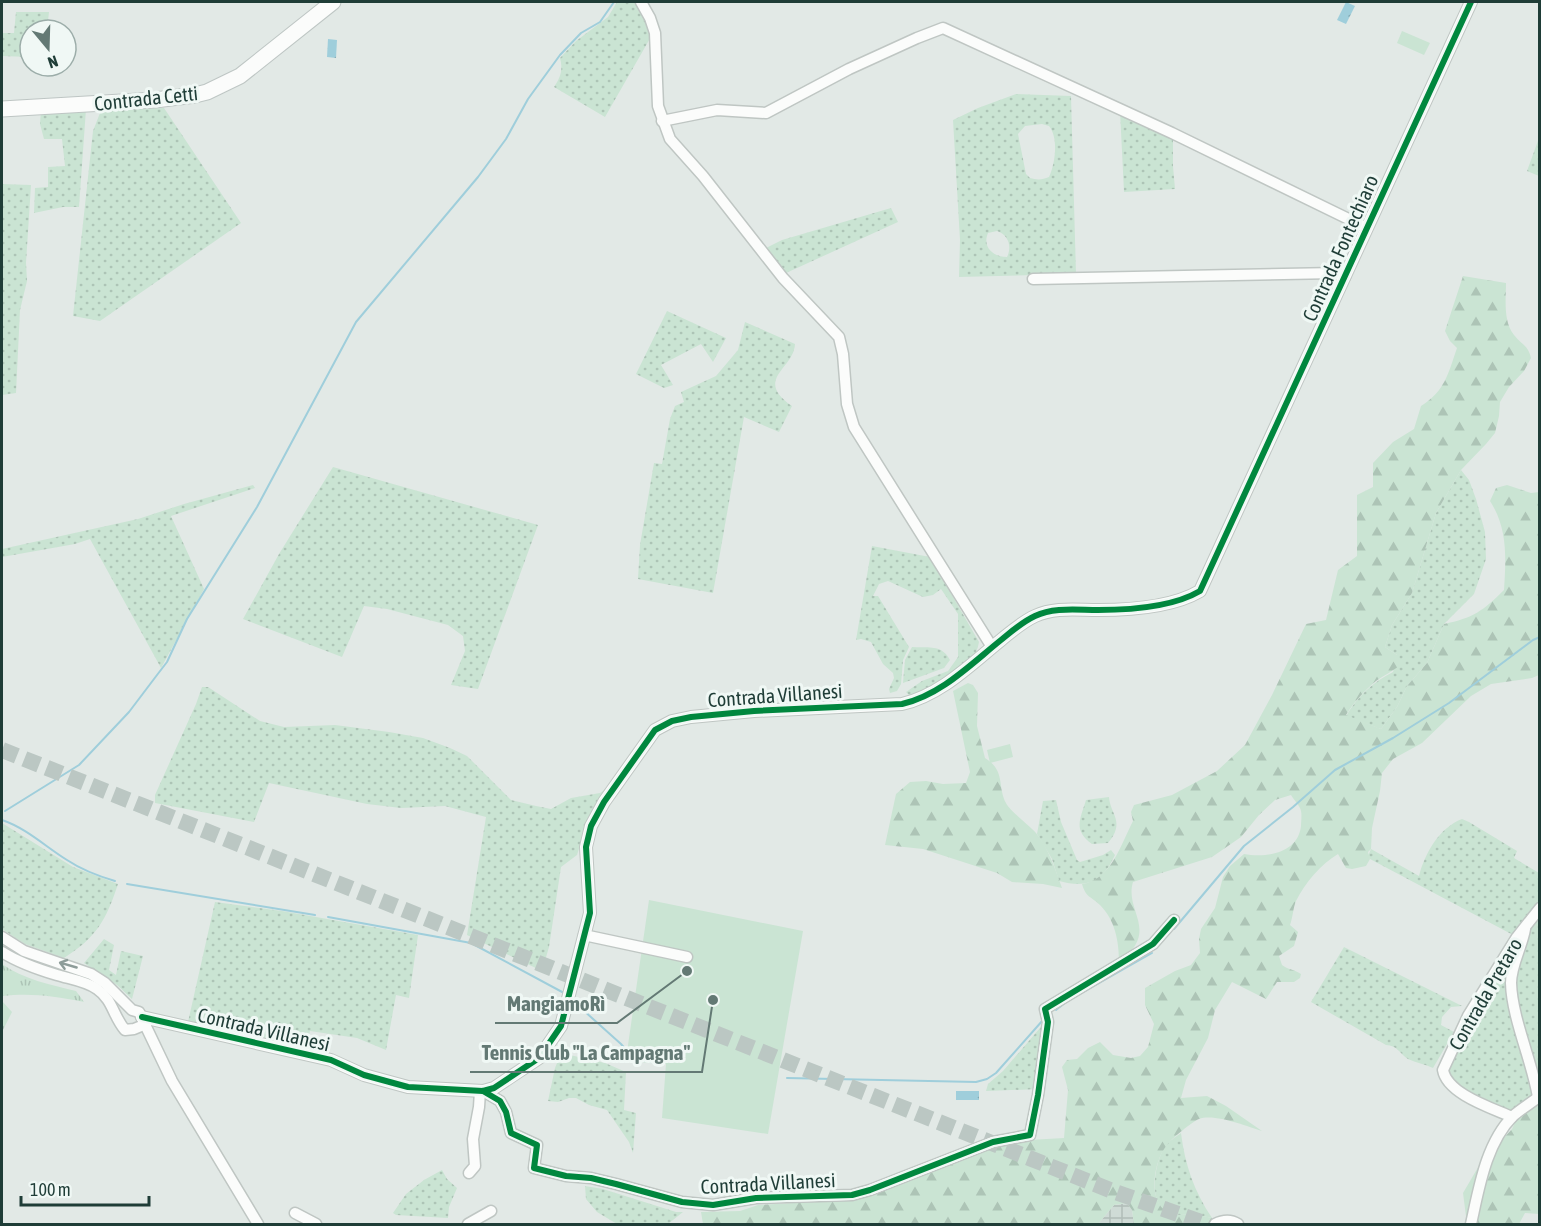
<svg xmlns="http://www.w3.org/2000/svg" width="1541" height="1226" font-family="'Asap Condensed',sans-serif">
  <style>
    .industrial { fill: url(#industrial-grid) }
    .grass { fill: url(#grass-dots); fill-rule: evenodd }
    .forest { fill: url(#forest-firs) }
    .park { fill: url(#park-tufts) }
    .garden { fill: #cae4d3 }
    .water { fill: url(#water-ripples) }
    .lines { fill: none; stroke-linecap: round; stroke-linejoin: round }
    .stream { stroke: #9fcedb; stroke-width: 2 }
    .trunk-tunnel { stroke: #bbc7c3; stroke-width: 16; stroke-dasharray: 16 8; stroke-linecap: butt }
    .minor-casing { stroke: #bfc6c3; stroke-width: 13 }
    .tertiary-casing { stroke: #bfc6c3; stroke-width: 14 }
    .secondary-casing { stroke: #bec6c4; stroke-width: 17 }
    .minor { stroke: #fbfcfb; stroke-width: 10 }
    .tertiary { stroke: #fbfcfb; stroke-width: 12 }
    .secondary { stroke: #fbfcfb; stroke-width: 15 }
    .cycleway-casing { stroke: #f0f8f5; stroke-width: 10 }
    .cycleway { stroke: #00873e; stroke-width: 6 }
    .oneway { stroke: #8d9c99 }
    .labels { text-anchor: middle; dominant-baseline: central; stroke-width: 6; stroke-linejoin: round; paint-order: stroke }
    .street-label { font-size: 20px; fill: #1f3d37; stroke: #f0f8f5 }
    .leader { fill: none; stroke: #637974; stroke-width: 2 }
    .callout-dot { fill: #637974; stroke: #f0f8f5; stroke-width: 2 }
    .callout-label { font-size: 21px; text-anchor: middle; font-weight: bold; fill: #637974; stroke: #f0f8f5; stroke-width: 6; stroke-linejoin: round; paint-order: stroke }
  </style>
  <defs>
    <pattern id="industrial-grid" width="8" height="8" patternUnits="userSpaceOnUse" patternTransform="scale(1.5)"><rect width="8" height="8" fill="#cfdbd6"/><path d="M0 4h8M4 0v8" fill="none" stroke="#b1bdb8"/></pattern>
    <pattern id="grass-dots" width="8" height="8" patternUnits="userSpaceOnUse" patternTransform="scale(1.5)"><rect width="8" height="8" fill="#cae4d3"/><path d="M2 2h.1M6 6h.1" fill="none" stroke="#adc4b6" stroke-width="1.8" stroke-linecap="round"/></pattern>
    <pattern id="forest-firs" width="22" height="20" patternUnits="userSpaceOnUse" patternTransform="scale(1.5)"><rect width="22" height="20" fill="#cae4d3"/><path d="M5 1l3.5 6h-7zM16 11l3.5 6h-7z" fill="#adc4b6"/></pattern>
    <pattern id="park-tufts" width="24" height="20" patternUnits="userSpaceOnUse" patternTransform="scale(1.5)"><rect width="24" height="20" fill="#cae4d3"/><path d="M3 7l-1-3M5 7V3M7 7l1-3M15 17l-1-3M17 17v-4M19 17l1-3" fill="none" stroke="#adc4b6"/></pattern>
    <pattern id="water-ripples" width="26" height="14" patternUnits="userSpaceOnUse" patternTransform="scale(1.5)"><rect width="26" height="14" fill="#9fcedb"/><path d="M2 4q2-2 4 0t4 0M15 11q2-2 4 0t4 0" fill="none" stroke="#81a8b2"/></pattern>
  </defs>
  <rect width="100%" height="100%" fill="#e2e9e6"/>
  <!-- industrial -->
  <polygon class="industrial" points="1127,1203 1132,1210 1134,1224 1098,1224 1114,1205"/>
  <!-- grass -->
  <g class="grass">
    <path d="M617,2h23l12,33 -47,82 -51,-30c7,-10 9,-18 6,-29l16,-17 32,-24z"/>
    <polygon points="16,12 49,12 47,30 30,30 30,57 2,56 2,33 14,33"/>
    <path d="M1016,94l55,2 5,178 -117,3 1,-37 -7,-120 25,-12zM1042,124l7,2c10,12 6,38 0,51 -7,3 -12,3 -19,1l-4,-4 -8,-40 7,-8zM997,231c12,4 15,16 10,26 -14,0 -25,-10 -19,-24z"/>
    <polygon points="164,108 241,223 100,321 73,316 93,131 100,113 112,109"/>
    <polygon points="86,109 79,207 63,207 34,213 35,188 48,187 48,167 65,166 62,139 44,139 40,124 41,110"/>
    <polygon points="1120,111 1173,136 1173,166 1175,189 1124,192"/>
    <polygon points="1539,138 1540,176 1539,176 1527,171"/>
    <polygon points="2,184 31,185 26,263 27,281 20,310 16,393 2,395"/>
    <polygon points="891,208 898,222 786,273 766,248 782,240"/>
    <polygon points="667,311 726,338 713,362 701,344 661,365 673,385 664,388 636,374"/>
    <path d="M745,322l50,22c-1,25 -42,35 -3,62l-13,26 -35,-15 -31,176 -75,-14 2,-34 14,-82 8,1 8,-45 5,-13 9,-4 -3,-10 35,-16 22,-26z"/>
    <polygon points="333,467 538,525 478,689 451,685 465,651 463,636 448,625 387,609 364,606 342,657 243,619 279,554"/>
    <path d="M1461,470l8,10 7,19 9,33 1,27 -12,35 -30,30 -17,39 -20,23 -10,21 -16,22 -35,-13c12,-20 27,-34 47,-44l4,-17 -12,-8 7,-22 20,-32 24,-80z"/>
    <polygon points="253,485 255,488 171,516 204,589 161,668 90,539 75,544 2,557 2,549 138,519 184,504"/>
    <path d="M872,546l58,11 49,85c-4,29 -45,44 -69,54l-4,-4 16,-11 26,-10 10,-14v-43l-17,-25 -8,6 -10,2 -35,-16 -9,3 -6,12h5l31,51 -6,13 -2,24 -4,7 -7,2 -1,-4 5,-11 -1,-5 -10,-9 -12,-22 -10,-3 -5,1z"/>
    <path d="M912,647c16,1 30,-3 38,13l-6,8 -41,15 2,-23z"/>
    <polygon points="202,687 208,687 260,721 284,727 335,725 389,732 423,738 450,748 467,756 511,800 536,806 551,809 571,798 600,793 616,782 590,815 577,855 561,867 549,947 542,971 467,935 486,817 445,806 401,808 367,804 269,783 254,822 155,803 155,795 196,704"/>
    <path d="M1109,797c1,17 17,25 -1,46l-16,1c-19,-14 -12,-24 -6,-44z"/>
    <path d="M1056,800l5,22 16,38 3,2 23,-7 8,-5 4,5c-12,26 -27,34 -56,26l-7,-22 -15,-25 6,-33z"/>
    <path d="M1462,819l7,3 48,29 -3,7 25,15v28l-24,35 -145,-77 -2,-3 3,-7 48,27c6,-23 20,-48 43,-57z"/>
    <path d="M2,823l71,44 45,17c-12,36 -21,53 -54,74l-39,-14 -23,-15z"/>
    <polygon points="215,902 282,911 418,935 409,998 396,995 386,1050 357,1038 310,1031 305,1049 188,1022"/>
    <path d="M1539,912v167l-16,27 -9,7 -61,-29 -5,-12 20,-51 52,-83 4,3c6,-9 9,-19 15,-29z"/>
    <polygon points="104,939 114,945 109,970 116,975 121,951 143,956 132,999 117,985 84,963"/>
    <path d="M1344,947l118,59 -11,1 -9,10 -1,8 13,7 -21,36c-8,-4 -17,-5 -25,-9 -8,-5 -11,-14 -22,-14l-75,-43z"/>
    <polygon points="1046,1021 1040,1089 986,1091 988,1084 1003,1071"/>
    <polygon points="561,1053 605,1063 626,1072 624,1110 636,1113 633,1153 629,1142 607,1110 589,1105 576,1098 569,1098 558,1102 548,1101 555,1068"/>
    <path d="M1181,1133c4,32 13,58 31,85 -6,-1 -13,-3 -19,-3 -11,-1 -18,2 -28,-4 -17,-12 -10,-51 1,-66 4,-5 10,-8 15,-12z"/>
    <polygon points="442,1170 447,1179 457,1188 449,1207 448,1218 396,1215 393,1213 406,1194 424,1180"/>
    <polygon points="585,1186 603,1189 676,1212 683,1212 668,1224 617,1224 597,1212 586,1199"/>
  </g>
  <!-- forest -->
  <g class="forest">
    <path d="M1463,276l43,7c0,17 -3,38 8,52 8,10 14,10 17,23l-7,13 -15,16 -9,15 -1,14 -4,17 -9,11 -25,26 -25,43 -24,80 -20,32 -7,22 12,8 3,10c-8,7 -16,10 -24,16 -12,10 -22,21 -30,34l35,14 16,-22 10,-21 20,-23 17,-39c29,-6 39,-13 60,-34 2,-32 4,-61 -14,-89l6,-13 11,-3 24,8 8,-1v183l-7,3 -41,6 -20,12 -49,47 -29,16 -11,14 -2,18 -8,37 -1,21 -3,3 2,7 -4,7 -14,3 -6,-1 -8,-14c-17,10 -33,29 -42,47 -3,7 -3,16 -6,24l8,7 -4,14 -15,10 3,9c6,5 12,4 19,9l-1,4 -6,4h-17l-11,17 -34,-17 -17,28 -7,28 -22,42 -5,18 26,-2 19,10 36,25c-16,-5 -48,-18 -63,-12 -6,2 -29,21 -32,26 -13,15 -20,55 0,67 10,5 16,2 27,3 6,0 12,2 18,3l-3,6h-75l-2,-14 -5,-7 -13,2 -16,19h-395l-2,-12 39,-1 18,-6 90,-5 102,-35 30,-15 30,-9 54,-3 4,-48 -6,-23 5,-7 10,-1 11,-11 12,-6 13,13 18,3 9,-2 8,-9 6,-23 -9,-19v-17l30,-17 16,-6 9,-12 -1,-14 2,-10 14,-21 8,-31 7,-11 14,-12c23,4 54,-1 57,-28 0,-4 1,-11 0,-15 -1,-5 -7,-11 -10,-16l-16,5 -16,15 -18,22 -29,20 -79,25c-9,30 28,48 -14,80 0,-21 -4,-42 -19,-57 -9,-9 -14,-7 -18,-21 29,-4 39,-40 51,-63l-2,-9 3,-7 38,-10 45,-24 28,-26 27,-50 34,-71 20,-4 12,-50 19,-14v-61l16,-8v-24l20,-21 21,-13 7,-23c24,-15 27,-32 36,-58l-7,-7 -5,-10z"/>
    <path d="M968,683l5,2 5,8 -1,33 8,32c21,13 12,28 21,45 4,8 23,22 30,30 13,16 19,36 26,55l-19,-4 -31,-2 -15,-9 -74,-24 -38,-4 11,-51 14,-12 16,-1 17,3 23,-1 4,-11 -17,-81z"/>
    <polygon points="1539,1079 1539,1214 1525,1213 1519,1224 1467,1224 1463,1193 1480,1164 1512,1129 1530,1091"/>
  </g>
  <!-- park -->
  <g class="park">
    <path d="M2,964c21,15 49,21 74,27l8,11c-31,-6 -52,-9 -82,-6z"/>
    <polygon points="2,1001 12,1012 2,1032"/>
  </g>
  <!-- garden -->
  <g class="garden">
    <polygon points="1402,31 1430,43 1424,55 1397,43"/>
    <polygon points="1010,744 1013,757 990,763 987,750"/>
    <polygon points="649,900 803,931 768,1134 662,1118 666,1064 639,1062 627,1052"/>
  </g>
  <!-- water -->
  <g class="water">
    <polygon points="1346,2 1355,6 1346,24 1337,20"/>
    <polygon points="328,39 337,40 336,58 327,57"/>
    <rect x="956" y="1091" width="23" height="9"/>
  </g>
  <g class="lines">
    <!-- stream -->
    <g class="stream">
      <polyline points="5,811 79,765 129,712 157,675 167,662 187,619 257,507 356,322 478,177 506,139 528,99 560,55 581,33 600,22 614,2"/>
      <path d="M2,820c24,8 44,27 65,40 15,10 31,16 48,21"/>
      <polyline points="127,884 315,915"/>
      <polyline points="328,917 471,943 564,993"/>
      <polyline points="1174,929 1244,846 1293,807 1335,770 1393,738 1449,703 1533,640 1540,637"/>
      <polyline points="1071,999 1152,953"/>
      <polyline points="573,1001 621,1044 633,1058 663,1064"/>
      <polyline points="1056,1010 1066,1002"/>
      <polyline points="787,1078 976,1082 987,1079 996,1073 1043,1020"/>
    </g>
    <!-- trunk-tunnel -->
    <polyline class="trunk-tunnel" points="2,750 1115,1192 1207,1224"/>
    <defs>
      <g id="minor">
        <polyline points="641,2 650,18 655,33 658,106 670,139 703,176 783,278 839,337 843,354 847,404 854,427 992,647"/>
        <polyline points="662,121 717,110 766,113 849,69 917,38 943,28 1172,133 1367,228"/>
        <polyline points="1033,279 1336,273 1345,277"/>
        <path d="M1525,929c-3,18 -14,36 -14,54 1,35 21,78 27,114"/>
        <polyline points="584,935 687,957"/>
        <polyline points="2,937 24,951 91,974 105,983 132,1010 139,1012 172,1081 258,1224"/>
        <path d="M2,952c17,11 35,17 55,23 13,4 29,6 40,14 16,11 16,27 28,41l9,-1 12,-5"/>
        <polyline points="483,1091 500,1101 506,1112 511,1133 537,1145 534,1168 566,1176 591,1178 616,1184 682,1202 713,1205 756,1198 852,1195 870,1190 993,1142 1030,1135 1038,1095 1048,1022 1045,1009 1153,944 1174,920"/>
        <path d="M1512,1117c-20,-9 -65,-23 -69,-47l25,-54 49,-79 23,-29"/>
        <polyline points="469,1173 475,1166 473,1139 479,1107 480,1091"/>
        <polyline points="295,1213 316,1224"/>
        <polyline points="468,1224 491,1211"/>
        <path d="M1215,1224c8,-4 15,-5 23,0"/>
        <path d="M1471,1224c8,-36 15,-81 42,-108 8,-7 18,-13 27,-20"/>
      </g>
      <path id="tertiary" d="M142,1017l189,43 33,15 44,12 75,4 11,-3 45,-30 22,-32 29,-113 -4,-66 5,-21 13,-24 51,-72 17,-9 19,-4 63,-6 148,-7c39,-9 69,-40 99,-64 11,-9 21,-18 34,-24 19,-9 41,-6 63,-6 30,0 75,-3 102,-19l271,-589"/>
      <polyline id="secondary" points="2,109 155,100 195,95 207,92 240,76 333,2"/>
    </defs>
    <!-- minor casing -->
    <use href="#minor" class="minor-casing"/>
    <!-- tertiary casing -->
    <use href="#tertiary" class="tertiary-casing"/>
    <!-- secondary casing -->
    <use href="#secondary" class="secondary-casing"/>
    <!-- minor -->
    <use href="#minor" class="minor"/>
    <!-- tertiary -->
    <use href="#tertiary" class="tertiary"/>
    <!-- secondary -->
    <use href="#secondary" class="secondary"/>
    <defs>
      <g id="cycleway">
        <path d="M142,1017l189,43 33,15 44,12 75,4 11,-3 45,-30 22,-32 29,-113 -4,-66 5,-21 13,-24 51,-72 17,-9 19,-4 63,-6 148,-7c39,-9 69,-40 99,-64 11,-9 21,-18 34,-24 19,-9 41,-6 63,-6 30,0 75,-3 102,-19l271,-589"/>
        <polyline points="483,1091 500,1101 506,1112 511,1133 537,1145 534,1168 566,1176 591,1178 616,1184 682,1202 713,1205 756,1198 852,1195 870,1190 993,1142 1030,1135 1038,1095 1048,1022 1045,1009 1153,944 1174,920"/>
      </g>
    </defs>
    <!-- cycleway casing -->
    <use href="#cycleway" class="cycleway-casing"/>
    <!-- cycleway -->
    <use href="#cycleway" class="cycleway"/>
  </g>
  <!-- one-way arrows -->
  <defs><path id="oneway-shaft" d="M-6 0H5M1.5-3L5.5 0L1.5 3" fill="none" stroke-width="1.6" stroke-linecap="round" stroke-linejoin="round" transform="scale(1.5)"/></defs>
  <use class="oneway" href="#oneway-shaft" transform="translate(68 965) rotate(-164)"/>
  <g class="labels">
    <!-- street labels -->
    <g class="street-label">
      <text transform="translate(146 98) rotate(-6)">Contrada Cetti</text>
      <text transform="translate(1340 248) rotate(-66)">Contrada Fontechiaro</text>
      <text transform="translate(775 695) rotate(-4)">Contrada Villanesi</text>
      <text transform="translate(1485 994) rotate(-60)">Contrada Pretaro</text>
      <text transform="translate(264 1029) rotate(13)">Contrada Villanesi</text>
      <text transform="translate(768 1183) rotate(-3)">Contrada Villanesi</text>
    </g>
  </g>
  <!-- callouts -->
  <path class="leader" d="M687 971L617 1023H495M713 1000L702 1072H470"/>
  <g class="callout-dot">
    <circle cx="687" cy="971" r="6"/>
    <circle cx="713" cy="1000" r="6"/>
  </g>
  <g class="callout-label">
    <text x="556" y="1011">MangiamoRì</text>
    <text x="586" y="1060">Tennis Club "La Campagna"</text>
  </g>
  <!-- border -->
  <rect width="1541" height="1226" fill="none" stroke="#1f3d37" stroke-width="6"/>
  <!-- north arrow -->
  <g transform="translate(48 48) rotate(161)"><circle r="28" fill="#f0f8f5" stroke="#9cada9" stroke-width="1.5"/>
  <path d="M0-4.5L10 22L0 15L-10 22Z" fill="#637974"/>
  <text y="-9" font-size="16" font-weight="bold" text-anchor="middle" fill="#1f3d37">N</text>
  </g>
  <!-- scale -->
  <path d="M21 1196v9h128v-9" fill="none" stroke="#1f3d37" stroke-width="3"/>
  <text x="30" y="1196" font-size="18" fill="#1f3d37" stroke="#f0f8f5" stroke-width="4.5" paint-order="stroke">100 m</text>
</svg>
